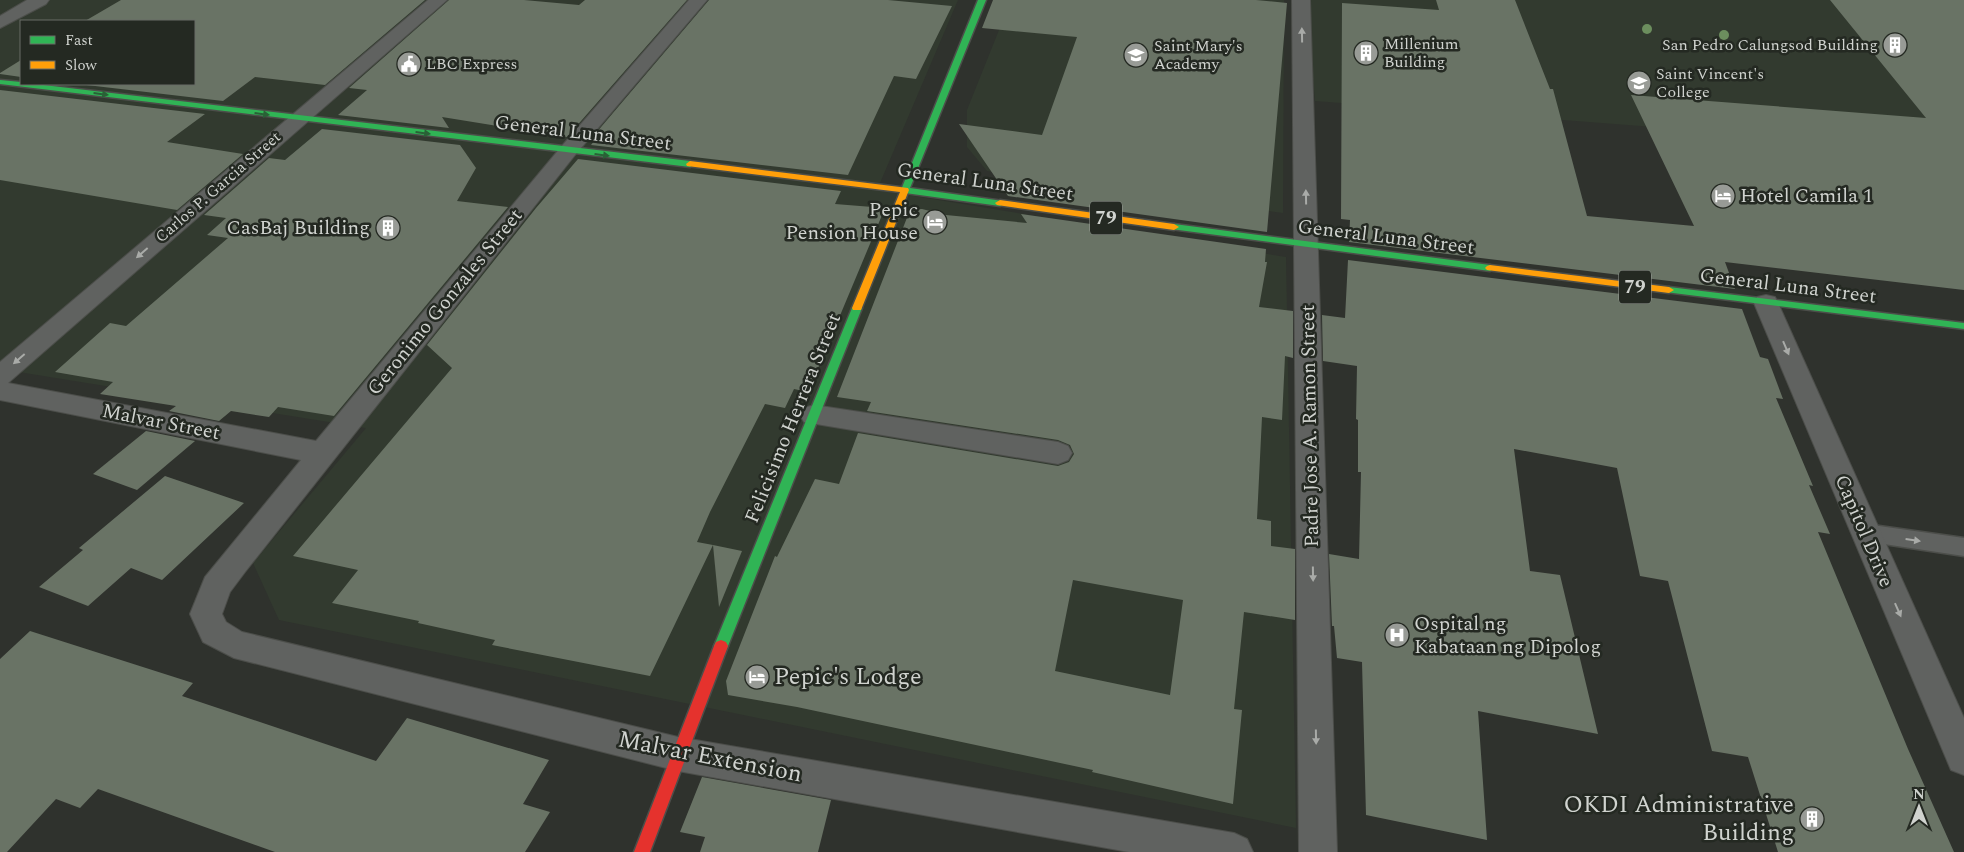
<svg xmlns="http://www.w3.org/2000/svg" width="1964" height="852" font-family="Spectral,serif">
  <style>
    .built { fill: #323a2f; fill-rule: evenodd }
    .building { fill: #697365; fill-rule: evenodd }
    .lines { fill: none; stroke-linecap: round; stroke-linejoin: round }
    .lane-casing { stroke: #4c4e4a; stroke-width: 3 }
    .street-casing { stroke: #4c4e4a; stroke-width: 2 }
    .fast-casing { stroke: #4c4e4a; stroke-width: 3 }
    .slow-casing { stroke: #4c4e4a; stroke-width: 3 }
    .jam-casing { stroke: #4c4e4a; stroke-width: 3 }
    .lane { fill: #606260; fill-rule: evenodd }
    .street { fill: #606260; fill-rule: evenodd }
    .fast { fill: #30b455; fill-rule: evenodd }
    .slow { fill: #ff9f0a; fill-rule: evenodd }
    .jam { fill: #e5322d; fill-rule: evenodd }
    .tree { fill: #6c8e5e }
    .oneway { fill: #a9aba8 }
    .oneway2 { fill: #296136 }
    .labels { text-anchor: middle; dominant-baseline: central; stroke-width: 5; stroke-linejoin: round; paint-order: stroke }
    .far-poi-label { font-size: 16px; fill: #d0d3cf; stroke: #242922; text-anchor: start }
    .far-street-label { font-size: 16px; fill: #d0d3cf; stroke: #242922 }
    .shield { fill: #242922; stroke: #9ca09b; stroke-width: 1 }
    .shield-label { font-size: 19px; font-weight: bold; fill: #d0d3cf }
    .street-label { font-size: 20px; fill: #d0d3cf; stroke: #242922 }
    .poi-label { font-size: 20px; fill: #d0d3cf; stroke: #242922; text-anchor: start }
    .near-poi-label { font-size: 24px; fill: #d0d3cf; stroke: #242922; text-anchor: start }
    .near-street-label { font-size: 24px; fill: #d0d3cf; stroke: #242922 }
  </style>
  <rect width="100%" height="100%" fill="#2f322d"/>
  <!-- built -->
  <g class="built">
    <path d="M0,0h958l-81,190 409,67 10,571 -1017,-208 -26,-57 113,-135 -366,-59zM21,21h173v63h-173z"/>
    <polygon points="1011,0 1284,0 1283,213 987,171 967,147 967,110"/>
    <polygon points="1306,0 1895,0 1964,151 1315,101"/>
  </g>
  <!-- building -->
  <g class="building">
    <polygon points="121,0 425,0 325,85 255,77 223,101 78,84 194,84 194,21 85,21"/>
    <polygon points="449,0 524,0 579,5 585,0 687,0 567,137 442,117 449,128 338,115 367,90 349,88"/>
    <polygon points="709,0 888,0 952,6 916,79 894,76 848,175 591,145 594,141 590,140"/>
    <polygon points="993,0 1256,0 1287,3 1267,232 1008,196 959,124 1042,135 1077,37 982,28"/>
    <polygon points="1436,0 1515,0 1550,89 1553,89 1587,216 1694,226 1631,95 1926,118 1830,0 1964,0 1964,290 1725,262 1735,289 1349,242 1350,220 1341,219 1342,3 1439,10"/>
    <polygon points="21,60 21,77 0,74 0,73"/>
    <polygon points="0,90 205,114 167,142 243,154 177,210 0,180"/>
    <polygon points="322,129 460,145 476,168 457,201 508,207 334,416 278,407 269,417 231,411 219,421 169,411 176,406 100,394 113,382 55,372 110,323 126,326 228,238 207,235 226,218 204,215 269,158 285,160"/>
    <polygon points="578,159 841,191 835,204 885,208 808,392 794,389 785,408 765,404 710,512 697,542 713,545 650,676 492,645 495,640 418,623 419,621 332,603 358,570 293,556 452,368 427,345 536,208"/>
    <path d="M922,209l24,6 81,8 -6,-9 245,35 -1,13h2l-8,45 34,4v47l-8,-2 -3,64 -20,-3 -5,102 14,2v25l24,3v71l-51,-8 -10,97 8,1 -9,94 -141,-32 1,-2 -296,-63 -69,-12 -2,-14 49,-125 2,1 38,-78 24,5 19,-51 200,33 11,-4 5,-8 -4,-9 -12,-5 -191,-29 4,-9 -34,-5 73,-187zM1073,580l110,20 -13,95 -115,-24z"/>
    <polygon points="1348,260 1742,309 1760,357 1768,359 1783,399 1776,398 1813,486 1809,485 1830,534 1818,532 1908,749 1954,852 1778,852 1748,757 1712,751 1668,581 1640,576 1617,468 1514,449 1530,571 1560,575 1598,734 1478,711 1487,840 1366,815 1362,662 1337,658 1334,626 1332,626 1329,554 1359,559 1361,472 1358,472 1358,420 1356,419 1357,366 1323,361 1322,315 1345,318"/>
    <polygon points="146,431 195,441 137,490 93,474"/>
    <polygon points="165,476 244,503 162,580 131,568 88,606 39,587 83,550 79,548"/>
    <polygon points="713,545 742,551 719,607"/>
    <polygon points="30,631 193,683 182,696 376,761 407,718 549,760 523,804 550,812 525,852 275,852 98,789 80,808 56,799 7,852 0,852 0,659"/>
    <polygon points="702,777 831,800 818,852 700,852 705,837 680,832"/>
  </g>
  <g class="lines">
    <defs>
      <polygon id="lane" points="1865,524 1964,538 1964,556 1857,540 1853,533 1857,526"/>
      <g id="street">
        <polygon points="27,0 49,0 46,4 0,28 0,16"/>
        <polygon points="428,0 447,0 8,383 316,441 561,147 689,0 707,0 575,155 245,572 230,592 222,614 226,622 242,632 678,737 1234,833 1247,839 1253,852 1129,852 678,771 234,658 203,642 190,614 205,577 301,460 0,400 0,362"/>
        <polygon points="1292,0 1310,0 1337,852 1299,852"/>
        <polygon points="1766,295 1775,297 1778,303 1964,718 1964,775 1951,770 1754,303 1757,297"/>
        <polygon points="814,405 1058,442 1068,446 1072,453 1068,460 1058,464 804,422 800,415 804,408"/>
      </g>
      <g id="fast">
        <polygon points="978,0 986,0 910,188 1003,201 1005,203 1000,206 905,193 901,190"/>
        <polygon points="0,80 21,82 21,84 35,84 690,161 694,164 690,167 0,84"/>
        <polygon points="1174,224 1490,265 1495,268 1490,271 1171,229 1169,227"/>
        <polygon points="1669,287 1964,323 1964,329 1665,292 1664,290"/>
        <polygon points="857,305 862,308 728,646 726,650 721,652 716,650 714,646 852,308"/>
      </g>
      <g id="slow">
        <polygon points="690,161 908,188 909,190 861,310 853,310 852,308 900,192 687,166 686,164"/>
        <polygon points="1000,200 1174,224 1179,227 1174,230 997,205 995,203"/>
        <polygon points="1490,265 1669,287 1674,290 1669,293 1487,270 1485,268 1487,266"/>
      </g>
      <polygon id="jam" points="721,640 726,642 728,646 650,852 634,852 714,646 716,642"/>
    </defs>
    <!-- lane casing -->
    <use href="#lane" class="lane-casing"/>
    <!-- street casing -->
    <use href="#street" class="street-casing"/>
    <!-- fast casing -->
    <use href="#fast" class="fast-casing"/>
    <!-- slow casing -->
    <use href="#slow" class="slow-casing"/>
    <!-- jam casing -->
    <use href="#jam" class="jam-casing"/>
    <!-- lane -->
    <use href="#lane" class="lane"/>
    <!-- street -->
    <use href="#street" class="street"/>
    <!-- fast -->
    <use href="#fast" class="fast"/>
    <!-- slow -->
    <use href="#slow" class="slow"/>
    <!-- jam -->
    <use href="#jam" class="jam"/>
  </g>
  <!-- trees -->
  <g class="tree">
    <circle cx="1647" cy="29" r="5"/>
    <circle cx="1724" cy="35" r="5"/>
  </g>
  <!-- one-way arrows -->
  <defs><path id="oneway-solid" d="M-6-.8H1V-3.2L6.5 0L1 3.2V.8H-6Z" transform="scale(1.25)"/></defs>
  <g class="oneway">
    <use href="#oneway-solid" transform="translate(1302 35) rotate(-91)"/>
    <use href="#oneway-solid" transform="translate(1306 197) rotate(-91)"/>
    <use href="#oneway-solid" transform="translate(142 253) rotate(139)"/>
    <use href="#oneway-solid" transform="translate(1786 348) rotate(67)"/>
    <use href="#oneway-solid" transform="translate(19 359) rotate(139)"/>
    <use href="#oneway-solid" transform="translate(1913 540) rotate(8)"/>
    <use href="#oneway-solid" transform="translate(1313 574) rotate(89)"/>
    <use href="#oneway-solid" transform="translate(1898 610) rotate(66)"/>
    <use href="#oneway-solid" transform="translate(1316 737) rotate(89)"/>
  </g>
  <g class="oneway2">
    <use href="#oneway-solid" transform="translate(101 94) rotate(7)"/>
    <use href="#oneway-solid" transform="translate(262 114) rotate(7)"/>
    <use href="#oneway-solid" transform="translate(423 133) rotate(7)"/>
    <use href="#oneway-solid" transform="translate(602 155) rotate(7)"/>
  </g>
  <!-- icons -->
  <defs>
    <symbol id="building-disc" viewBox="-11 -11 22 22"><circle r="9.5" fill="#989b96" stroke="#242922"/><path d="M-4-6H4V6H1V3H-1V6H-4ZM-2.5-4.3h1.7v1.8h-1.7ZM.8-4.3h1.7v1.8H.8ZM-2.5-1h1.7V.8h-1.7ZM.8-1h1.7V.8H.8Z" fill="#fff"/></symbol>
    <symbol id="school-disc" viewBox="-11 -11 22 22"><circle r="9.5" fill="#989b96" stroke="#242922"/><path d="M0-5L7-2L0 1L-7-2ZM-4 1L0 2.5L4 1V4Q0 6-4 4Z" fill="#fff"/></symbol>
    <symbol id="civic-disc" viewBox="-11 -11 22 22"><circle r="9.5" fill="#989b96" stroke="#242922"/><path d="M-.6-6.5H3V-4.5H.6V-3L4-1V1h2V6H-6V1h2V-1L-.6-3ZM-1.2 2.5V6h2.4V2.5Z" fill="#fff"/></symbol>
    <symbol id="university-disc" viewBox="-11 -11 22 22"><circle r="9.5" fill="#989b96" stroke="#242922"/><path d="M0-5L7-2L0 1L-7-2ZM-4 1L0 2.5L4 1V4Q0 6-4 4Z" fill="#fff"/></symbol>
    <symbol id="hotel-disc" viewBox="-11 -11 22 22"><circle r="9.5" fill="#989b96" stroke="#242922"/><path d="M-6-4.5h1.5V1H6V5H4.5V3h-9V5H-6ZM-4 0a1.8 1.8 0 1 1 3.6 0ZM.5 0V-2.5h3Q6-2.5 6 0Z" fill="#fff"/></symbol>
    <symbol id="hospital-disc" viewBox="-11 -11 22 22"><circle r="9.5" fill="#989b96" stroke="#242922"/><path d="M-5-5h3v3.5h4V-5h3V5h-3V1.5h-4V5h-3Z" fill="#fff"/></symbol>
  </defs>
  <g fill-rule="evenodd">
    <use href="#building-disc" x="1881" y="31" width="28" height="28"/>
    <use href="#building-disc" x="1352" y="39" width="28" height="28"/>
    <use href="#school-disc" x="1122" y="41" width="28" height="28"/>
    <use href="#civic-disc" x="395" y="50" width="28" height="28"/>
    <use href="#university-disc" x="1625" y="69" width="28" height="28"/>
    <use href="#hotel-disc" x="1709" y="182" width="28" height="28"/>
    <use href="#hotel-disc" x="921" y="208" width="28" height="28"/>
    <use href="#building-disc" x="374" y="214" width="28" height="28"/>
    <use href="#hospital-disc" x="1383" y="621" width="28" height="28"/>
    <use href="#hotel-disc" x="743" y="663" width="28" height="28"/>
    <use href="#building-disc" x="1798" y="805" width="28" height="28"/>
  </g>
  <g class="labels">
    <!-- far-poi labels -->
    <g class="far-poi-label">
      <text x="1384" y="44">Millenium<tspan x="1384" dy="18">Building</tspan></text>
      <text x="1878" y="45" text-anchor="end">San Pedro Calungsod Building</text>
      <text x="1154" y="46">Saint Mary's<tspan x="1154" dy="18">Academy</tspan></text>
      <text x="426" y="64">LBC Express</text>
      <text x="1656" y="74">Saint Vincent's<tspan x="1656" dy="18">College</tspan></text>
    </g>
    <!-- far-street labels -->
    <g class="far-street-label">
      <text transform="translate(218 187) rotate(-41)">Carlos P. Garcia Street</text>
    </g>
    <!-- shield labels -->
    <g class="shield">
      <rect x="1090" y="201.5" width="32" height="33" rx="4"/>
      <rect x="1619" y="270.5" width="32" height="33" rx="4"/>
    </g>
    <g class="shield-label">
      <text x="1106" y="218">79</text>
      <text x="1635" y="287">79</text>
    </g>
    <!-- street labels -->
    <g class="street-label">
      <text transform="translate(583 133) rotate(7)">General Luna Street</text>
      <text transform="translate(985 182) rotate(8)">General Luna Street</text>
      <text transform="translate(1386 237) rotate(7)">General Luna Street</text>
      <text transform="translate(1788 286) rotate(7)">General Luna Street</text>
      <text transform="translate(445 302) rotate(-51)">Geronimo Gonzales Street</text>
      <text transform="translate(793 418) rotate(-68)">Felicisimo Herrera Street</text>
      <text transform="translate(161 422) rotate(11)">Malvar Street</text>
      <text transform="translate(1310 426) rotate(-91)">Padre Jose A. Ramon Street</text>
      <text transform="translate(1864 531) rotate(67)">Capitol Drive</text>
    </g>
    <!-- poi labels -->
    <g class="poi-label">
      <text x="1740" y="196">Hotel Camila 1</text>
      <text x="918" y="210" text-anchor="end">Pepic<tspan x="918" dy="23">Pension House</tspan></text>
      <text x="370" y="228" text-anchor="end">CasBaj Building</text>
      <text x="1414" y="624">Ospital ng<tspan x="1414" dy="23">Kabataan ng Dipolog</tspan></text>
    </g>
    <!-- near-poi labels -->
    <g class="near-poi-label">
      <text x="774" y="677">Pepic's Lodge</text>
      <text x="1794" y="805" text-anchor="end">OKDI Administrative<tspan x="1794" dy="28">Building</tspan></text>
    </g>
    <!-- near-street labels -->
    <g class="near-street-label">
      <text transform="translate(710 757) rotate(11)">Malvar Extension</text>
    </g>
  </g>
  <!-- legend -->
  <rect x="20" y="20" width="175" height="65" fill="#242922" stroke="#696d67"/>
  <rect x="30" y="36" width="25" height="8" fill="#30b455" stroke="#696d67"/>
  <text x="65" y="45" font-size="15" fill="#d0d3cf">Fast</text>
  <rect x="30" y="61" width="25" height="8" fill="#ff9f0a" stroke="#696d67"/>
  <text x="65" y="70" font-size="15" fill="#d0d3cf">Slow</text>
  <!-- north arrow -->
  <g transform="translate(1919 807)" stroke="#242922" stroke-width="4" paint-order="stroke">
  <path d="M0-4L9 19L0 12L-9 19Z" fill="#d0d3cf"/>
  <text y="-8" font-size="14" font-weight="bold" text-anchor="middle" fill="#d0d3cf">N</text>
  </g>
</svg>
